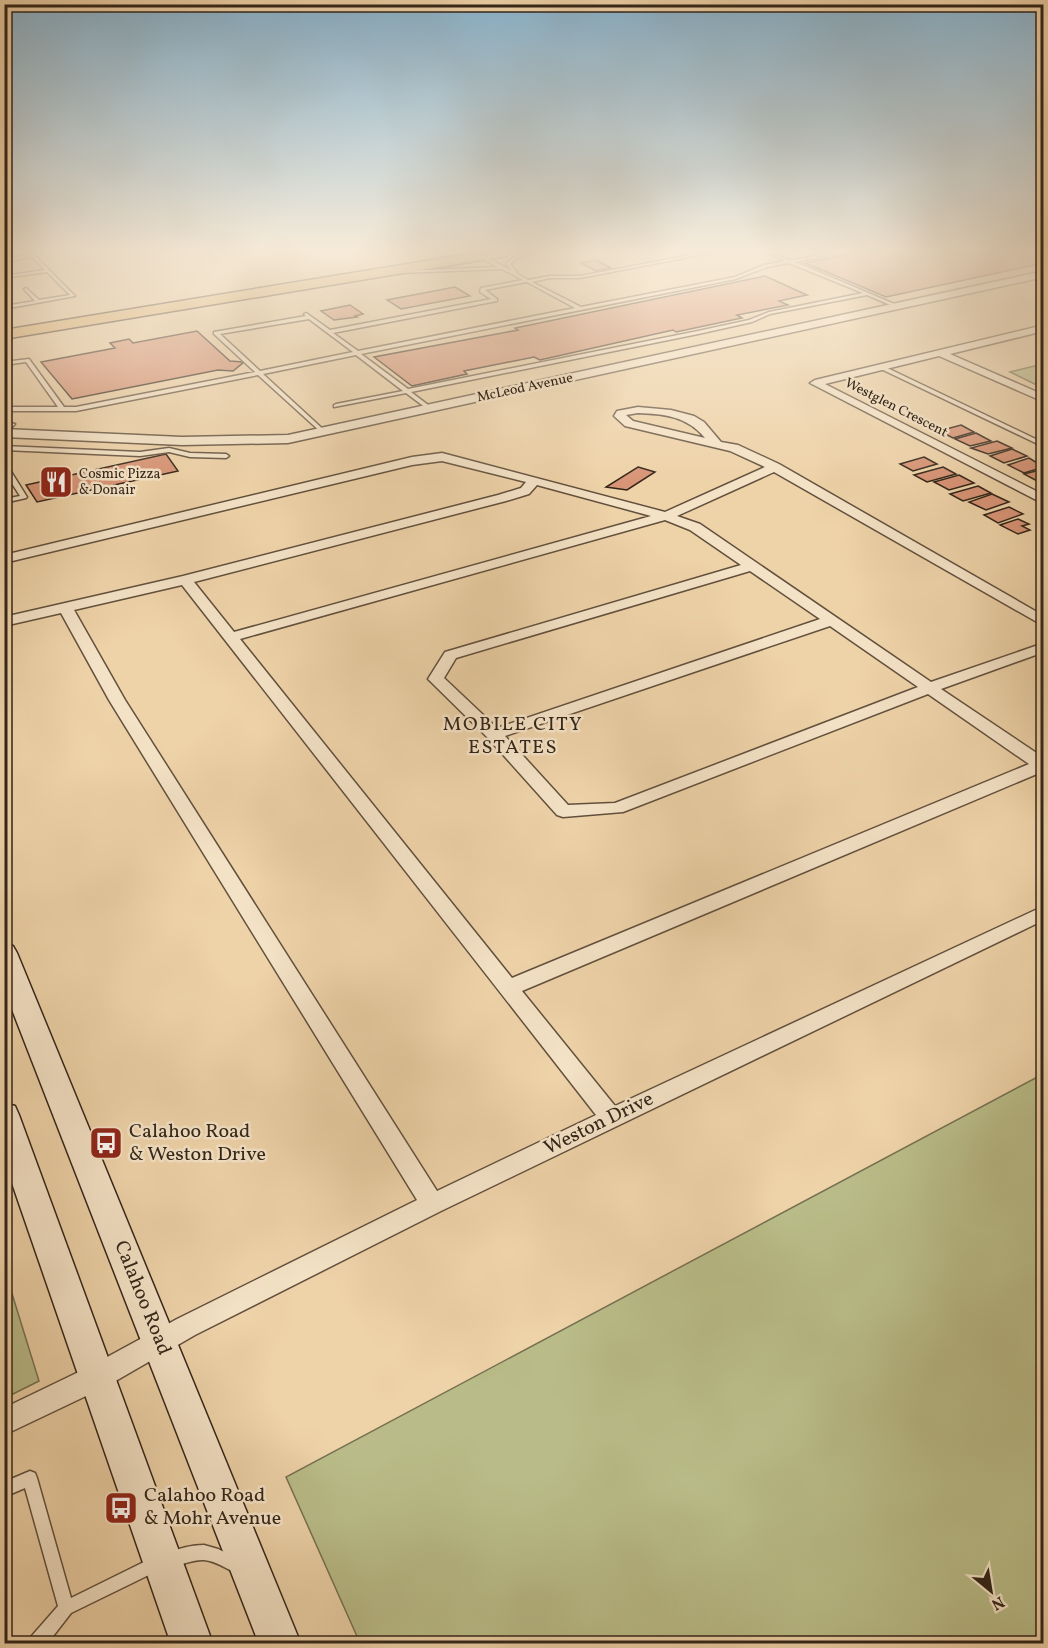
<svg xmlns="http://www.w3.org/2000/svg" width="1048" height="1648" font-family="Vollkorn,serif">
  <style>
    .green { fill: #b9bc88; stroke: #767050; stroke-width: 1.5 }
    .building { fill: #d89476; stroke: #332519; stroke-width: 1.5 }
    .lines { fill: none; stroke-linecap: round; stroke-linejoin: round }
    .service-casing { stroke: #62503d; stroke-width: 3 }
    .minor-casing { stroke: #62503d; stroke-width: 3 }
    .tertiary-casing { stroke: #62503d; stroke-width: 3 }
    .secondary-casing { stroke: #332519; stroke-width: 3 }
    .primary-casing { stroke: #332519; stroke-width: 3 }
    .service { fill: #f4e2c6; fill-rule: evenodd }
    .minor { fill: #f4e2c6; fill-rule: evenodd }
    .tertiary { fill: #f4e2c6; fill-rule: evenodd }
    .secondary { fill: #f4e2c6; fill-rule: evenodd }
    .primary { fill: #e7b974; fill-rule: evenodd }
    .labels { text-anchor: middle; dominant-baseline: central; stroke-width: 5; stroke-linejoin: round; paint-order: stroke }
    .far-street-label { font-size: 14px; fill: #332519; stroke: #f4e2c6 }
    .far-poi-label { font-size: 14px; fill: #332519; stroke: #f4e2c6; text-anchor: start }
    .quarter-label { font-size: 20px; letter-spacing: 1.5px; fill: #332519; stroke: #f4e2c6 }
    .near-street-label { font-size: 20px; fill: #332519; stroke: #f4e2c6 }
    .near-poi-label { font-size: 20px; fill: #332519; stroke: #f4e2c6; text-anchor: start }
  </style>
  <rect width="100%" height="100%" fill="#eed2a8"/>
  <filter id="stains"><feTurbulence type="fractalNoise" baseFrequency=".00333" numOctaves="4"/><feColorMatrix values="0 0 0 0 .2 0 0 0 0 .09 0 0 0 0 .02 0 0 0 .5 -.17"/></filter>
  <radialGradient id="worn" r=".72"><stop offset=".6" stop-color="#630" stop-opacity="0"/><stop offset="1" stop-color="#630" stop-opacity=".3"/></radialGradient>
  <!-- green -->
  <g class="green">
    <polygon points="1043,364 1043,388 1010,372"/>
    <polygon points="1043,1074 1043,1643 360,1643 286,1477"/>
    <polygon points="5,1271 39,1381 5,1398 4,1398"/>
  </g>
  <!-- building -->
  <g class="building">
    <polygon points="861,252 1017,252 1031,257 1044,254 1044,263 886,297 805,263"/>
    <polygon points="596,260 611,268 596,271 581,263"/>
    <polygon points="765,276 807,295 779,301 788,305 737,315 742,318 676,332 673,330 540,360 534,357 464,371 467,374 412,386 374,357 518,330 515,328"/>
    <polygon points="455,287 470,296 401,309 387,300"/>
    <polygon points="350,305 363,314 355,316 357,317 334,320 321,311"/>
    <polygon points="197,331 230,361 244,362 233,371 218,370 72,399 41,362 115,348 110,343 129,339 133,343"/>
    <polygon points="961,425 974,432 953,438 939,431"/>
    <polygon points="976,433 991,441 970,446 955,439"/>
    <polygon points="997,441 1012,448 988,454 971,448"/>
    <polygon points="1012,449 1027,456 1004,463 990,456"/>
    <polygon points="166,454 178,471 37,502 26,485"/>
    <polygon points="924,457 937,464 913,471 900,464"/>
    <polygon points="1029,458 1044,467 1024,473 1008,465"/>
    <polygon points="638,467 655,472 627,490 606,487"/>
    <polygon points="943,467 956,474 927,482 914,475"/>
    <polygon points="1044,469 1044,481 1039,482 1024,474"/>
    <polygon points="959,475 974,483 949,490 934,482"/>
    <polygon points="978,486 991,493 963,501 950,494"/>
    <polygon points="992,494 1009,502 986,510 969,502"/>
    <polygon points="1009,507 1023,514 998,523 984,515"/>
    <polygon points="1018,519 1029,524 1022,526 1030,530 1018,534 1000,525"/>
  </g>
  <g class="lines">
    <defs>
      <g id="service">
        <path d="M481,252h4l-2,4 28,14 -5,-6c7,-7 16,-12 26,-12l-17,8 -5,4 7,8 -1,1 12,7 22,-4h30l126,-24h10l-136,26h-30l-18,4 49,25 154,-30 29,-12 21,-4 -20,-9c10,0 18,8 28,8 16,-1 32,-8 48,-8l-46,10 104,44 -4,1 -28,-12 -97,19 -18,8 -54,12 -287,58 21,16v2l-2,1 -24,-18 -72,14v-2l2,-1 67,-13 -47,-36 -93,19 62,57 1,1 -3,2 -65,-59 -182,36h-72v-4h54l-32,-45 -22,3v-3l25,-3 35,48h12l179,-35 -41,-38v-2l92,-16 -2,-2 2,-1 24,17 161,-31 -11,-7 1,-4 42,-8 -21,-11 -101,4 -2,-1 2,-1 97,-4 -19,-10zM789,263l74,30 -94,19 -20,8 -51,11 -290,58 -47,-35 375,-75 31,-12zM527,282l48,26 -217,43 -25,-18 164,-32v-2l-12,-9zM309,319l44,33 -93,19 -40,-37z"/>
        <polygon points="33,254 75,296 4,309 4,306 35,301 24,289 26,288 39,300 70,295 47,272 4,278 4,276 45,270 32,257 4,262 4,260"/>
        <polygon points="879,366 883,366 1044,443 1044,447 879,368"/>
        <polygon points="10,423 15,424 4,435 4,429"/>
        <polygon points="4,446 140,452 169,448 190,453 226,454 229,456 226,458 190,457 169,452 140,456 4,450"/>
        <polygon points="4,463 7,465 27,497 26,498 4,503 4,499 20,496 4,471"/>
        <polygon points="30,1471 35,1473 37,1478 71,1598 154,1557 159,1560 162,1565 159,1570 71,1613 47,1644 28,1644 30,1638 58,1606 25,1488 4,1497 4,1482"/>
        <path d="M204,1545l14,4 23,11 3,5 -3,5 -5,3c-11,-5 -20,-12 -32,-13 -13,-1 -28,9 -39,4l-2,-5 2,-5c12,-5 25,-9 39,-9z"/>
      </g>
      <g id="minor">
        <polygon points="1044,325 1044,331 950,354 1044,395 1044,402 939,356 825,384 1044,495 1044,504 810,383 815,380"/>
        <path d="M638,407l33,3 23,6 10,6 17,20 17,3 41,19 265,152v10l-270,-154 -97,44 23,8 231,158 113,-39v9l-103,37 103,69v13l-522,220 93,115 429,-200v14l-603,291 -246,124 -88,51 -103,49v-27l83,-40 90,-49 240,-119 -308,-500 -48,-87 -57,13v-9l179,-41 315,-81 23,-7 5,-6 -84,-21 -30,4 -408,98v-8l408,-98 30,-4 223,59 100,-45 -35,-16 -105,-25 -11,-10 3,-5zM638,413c26,1 49,3 67,25l-72,-17 -7,-6zM537,485l114,31 -417,116 -40,-50 312,-81 23,-7zM665,520l25,10 51,35 -296,87 -17,27 60,59 69,77 6,2 60,-5 305,-118 101,70 -517,214 -272,-339zM750,571l70,48 -323,109 -53,-50 12,-20zM182,585l414,530 -159,76 -312,-491 -51,-90zM830,626l88,61 -303,116 -47,2 -63,-69z"/>
      </g>
      <polygon id="tertiary" points="1044,271 1044,277 288,443 182,445 4,437 4,429 182,437 288,435"/>
      <g id="secondary">
        <polygon points="4,944 13,946 17,953 301,1644 259,1644 4,989"/>
        <polygon points="4,1103 15,1106 19,1115 213,1644 171,1644 4,1160"/>
      </g>
      <polygon id="primary" points="481,252 512,252 506,256 4,339 4,330"/>
    </defs>
    <!-- service casing -->
    <use href="#service" class="service-casing"/>
    <!-- minor casing -->
    <use href="#minor" class="minor-casing"/>
    <!-- tertiary casing -->
    <use href="#tertiary" class="tertiary-casing"/>
    <!-- secondary casing -->
    <use href="#secondary" class="secondary-casing"/>
    <!-- primary casing -->
    <use href="#primary" class="primary-casing"/>
    <!-- service -->
    <use href="#service" class="service"/>
    <!-- minor -->
    <use href="#minor" class="minor"/>
    <!-- tertiary -->
    <use href="#tertiary" class="tertiary"/>
    <!-- secondary -->
    <use href="#secondary" class="secondary"/>
    <!-- primary -->
    <use href="#primary" class="primary"/>
  </g>
  <!-- sky -->
  <linearGradient id="sky" x2="0" y2="1"><stop stop-color="#89b5d1"/><stop offset="0.52" stop-color="#f7ebd8"/><stop offset="1" stop-color="#f7ebd8" stop-opacity="0"/></linearGradient>
  <rect width="1048" height="483" fill="url(#sky)"/>
  <!-- icons -->
  <defs>
    <symbol id="restaurant-square" viewBox="-11 -11 22 22"><rect x="-9" y="-9" width="18" height="18" rx="4" fill="#8f2418" stroke="#f4e2c6"/><path d="M-5-6h1v4h1v-4h1v4h1v-4h1v5L-1.5 .5V6h-2V.5L-5-1ZM5-6V6H3V1.5H1.5Q1.5-4 5-6Z" fill="#fff"/></symbol>
    <symbol id="bus-square" viewBox="-11 -11 22 22"><rect x="-9" y="-9" width="18" height="18" rx="4" fill="#8f2418" stroke="#f4e2c6"/><path d="M-5-6H5V4H4V6H2V4H-2V6H-4V4H-5ZM-3.5-4V0h7V-4ZM-3.5 1.2v1.5H-2V1.2ZM2 1.2v1.5H3.5V1.2Z" fill="#fff"/></symbol>
  </defs>
  <g fill-rule="evenodd">
    <use href="#restaurant-square" x="37" y="463" width="38" height="38"/>
    <use href="#bus-square" x="87" y="1124" width="38" height="38"/>
    <use href="#bus-square" x="102" y="1489" width="38" height="38"/>
  </g>
  <g class="labels">
    <!-- far-street labels -->
    <g class="far-street-label">
      <text transform="translate(525 388) rotate(-12)">McLeod Avenue</text>
      <text transform="translate(896 408) rotate(27)">Westglen Crescent</text>
    </g>
    <!-- far-poi labels -->
    <g class="far-poi-label">
      <text x="79" y="474">Cosmic Pizza<tspan x="79" dy="16">&amp; Donair</tspan></text>
    </g>
    <!-- quarter labels -->
    <g class="quarter-label">
      <text x="513" y="725">MOBILE CITY<tspan x="513" dy="23">ESTATES</tspan></text>
    </g>
    <!-- near-street labels -->
    <g class="near-street-label">
      <text transform="translate(599 1124) rotate(-26)">Weston Drive</text>
      <text transform="translate(142 1298) rotate(68)">Calahoo Road</text>
    </g>
    <!-- near-poi labels -->
    <g class="near-poi-label">
      <text x="129" y="1132">Calahoo Road<tspan x="129" dy="23">&amp; Weston Drive</tspan></text>
      <text x="144" y="1496">Calahoo Road<tspan x="144" dy="23">&amp; Mohr Avenue</tspan></text>
    </g>
  </g>
  <!-- margin -->
  <rect width="1048" height="1648" fill="none" stroke="#eed2a8" stroke-width="24"/>
  <rect x="6" y="6" width="1036" height="1636" fill="none" stroke="#332519" stroke-width="3"/>
  <rect x="12" y="12" width="1024" height="1624" fill="none" stroke="#332519" stroke-width="1.5"/>
  <!-- north arrow -->
  <g transform="translate(991 1591) rotate(150)" stroke="#f4e2c6" stroke-width="4.5" paint-order="stroke">
  <path d="M0-4.5L10 22L0 15L-10 22Z" fill="#332519"/>
  <text y="-9" font-size="16" font-weight="bold" text-anchor="middle" fill="#332519">N</text>
  </g>
  <rect width="100%" height="100%" filter="url(#stains)"/>
  <rect width="100%" height="100%" fill="url(#worn)"/>
</svg>
